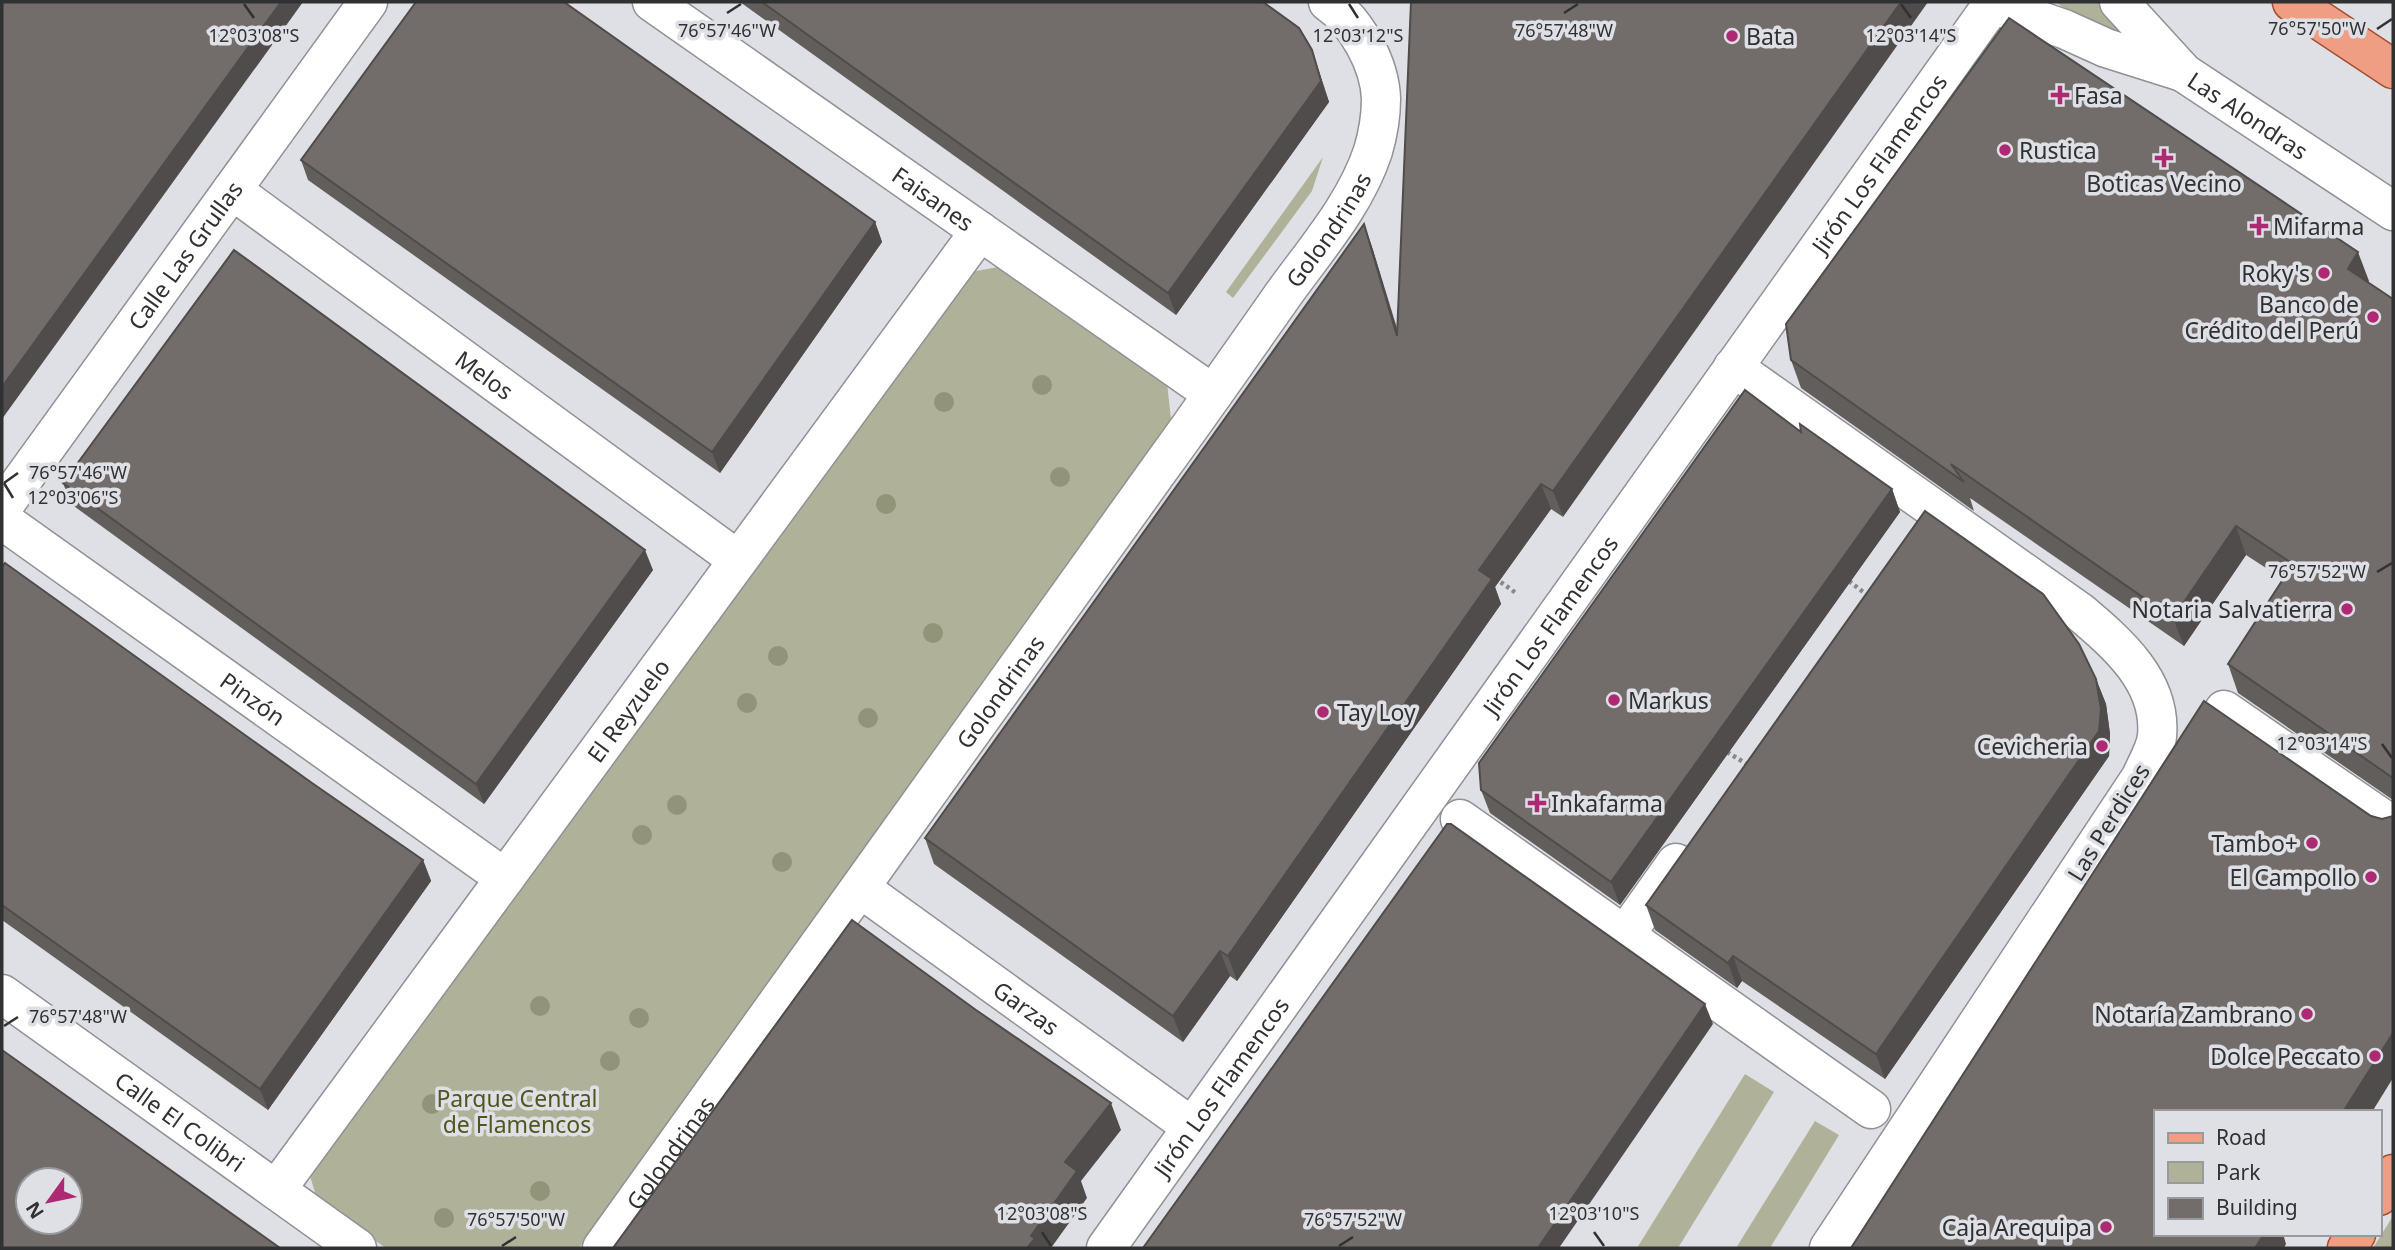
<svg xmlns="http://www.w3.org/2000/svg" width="2395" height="1250" font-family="'Noto Sans',sans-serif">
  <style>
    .green { fill: #afb298 }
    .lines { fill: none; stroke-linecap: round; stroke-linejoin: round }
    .minor-casing { stroke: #909196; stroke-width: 41 }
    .major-casing { stroke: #a54d31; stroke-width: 41 }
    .path { stroke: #88898c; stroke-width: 4.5; stroke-dasharray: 3.5 3.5; stroke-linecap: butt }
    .minor { stroke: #fff; stroke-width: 38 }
    .major { stroke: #ef9d83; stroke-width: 38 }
    .tree { fill: #919478 }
    .wall { fill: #625e5c }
    .shaded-wall { fill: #504c4b }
    .building { fill: #726d6b; stroke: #504c4b; stroke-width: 2; fill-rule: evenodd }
    .ticks { fill: none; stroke: #303132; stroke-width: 2.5 }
    .poi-dot { fill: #ad2973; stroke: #dfe0e5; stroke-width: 2.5 }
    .labels { text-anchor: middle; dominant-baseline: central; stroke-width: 7; stroke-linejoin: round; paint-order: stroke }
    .poi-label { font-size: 23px; fill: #303132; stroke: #dfe0e5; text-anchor: end }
    .street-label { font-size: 23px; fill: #303132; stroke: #dfe0e5 }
    .park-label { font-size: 23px; fill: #51551e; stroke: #dfe0e5 }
    .ticks-label { font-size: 18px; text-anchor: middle; fill: #303132; stroke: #dfe0e5; stroke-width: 7; stroke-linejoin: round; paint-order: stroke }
  </style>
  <rect width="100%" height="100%" fill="#dfe0e5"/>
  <!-- green -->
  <g class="green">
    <polygon points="2055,2 2106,2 2112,10 2119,31 2113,39"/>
    <polygon points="1323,157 1312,191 1233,298 1226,292"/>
    <polygon points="1004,266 1167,383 1171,419 579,1248 386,1248 318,1202 309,1173 970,272"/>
    <polygon points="1745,1074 1774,1092 1678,1248 1637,1248"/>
    <polygon points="1815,1121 1839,1135 1770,1248 1736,1248"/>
    <polygon points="2393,1216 2393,1248 2373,1248"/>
  </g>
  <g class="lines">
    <defs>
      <g id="minor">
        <path id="s1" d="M652,2l561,392"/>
        <path id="s2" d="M2119,2l65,71 209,138"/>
        <polyline points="1992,4 2064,29 2106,48 2182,72"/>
        <path id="s3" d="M232,190l506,370"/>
        <path d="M1733,367l347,245c38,32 82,70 77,124 -1,13 -11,29 -16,41l-312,471"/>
        <path id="s4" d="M2,508l366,-506"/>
        <path id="s5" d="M2,520l503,358"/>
        <polyline points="2224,710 2393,826"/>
        <polyline points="1460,819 1871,1109"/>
        <path id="s6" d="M860,888l332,239"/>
        <polyline points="1625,935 1676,863"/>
        <path id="s7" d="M2,994l355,254"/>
        <path id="s8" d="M276,1190l704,-959"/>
        <path id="s9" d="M602,1248c185,-259 371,-518 556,-777 43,-59 85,-119 127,-179 32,-44 71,-89 88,-141 5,-17 8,-35 8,-52 -1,-35 -25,-78 -53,-97"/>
        <path id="s10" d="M1106,1248l888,-1246"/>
      </g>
      <g id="major">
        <polyline points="2292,2 2393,69"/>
        <polyline points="2379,1196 2393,1174"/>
        <polyline points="2347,1248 2356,1234"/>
      </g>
    </defs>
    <!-- minor casing -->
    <use href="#minor" class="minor-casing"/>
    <!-- major casing -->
    <use href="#major" class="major-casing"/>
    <!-- path -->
    <g class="path">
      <polyline points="1495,578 1516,593"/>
      <polyline points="1849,581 1867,595"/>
      <polyline points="1727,752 1750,766"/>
    </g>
    <!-- minor -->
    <use href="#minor" class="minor"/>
    <!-- major -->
    <use href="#major" class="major"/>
  </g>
  <!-- trees -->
  <g class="tree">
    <circle cx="1042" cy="385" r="10"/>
    <circle cx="944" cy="402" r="10"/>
    <circle cx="1060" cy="477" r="10"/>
    <circle cx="886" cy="504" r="10"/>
    <circle cx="933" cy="633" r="10"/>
    <circle cx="778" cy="656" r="10"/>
    <circle cx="747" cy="703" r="10"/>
    <circle cx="868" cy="718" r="10"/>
    <circle cx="677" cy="805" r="10"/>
    <circle cx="642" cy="835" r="10"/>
    <circle cx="782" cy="862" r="10"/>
    <circle cx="540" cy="1006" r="10"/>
    <circle cx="639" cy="1018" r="10"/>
    <circle cx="610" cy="1061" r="10"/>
    <circle cx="432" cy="1104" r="10"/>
    <circle cx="540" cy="1191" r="10"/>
    <circle cx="444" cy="1218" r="10"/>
  </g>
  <!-- wall -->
  <g class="wall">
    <polygon points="740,2 1263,2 1312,50 1329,102 1176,315"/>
    <polygon points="1411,2 1563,517 1551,509 1495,587 1501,604 1237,981 1230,976 1183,1042 934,864 925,838 1364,224 1373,250 1397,331"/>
    <polygon points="301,160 875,222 882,242 720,473 308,180"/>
    <polygon points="2369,281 2368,282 2393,299 2393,800 2238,693 2228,664 2283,579 2246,555 2184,646 1970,498 1974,511 1801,388 1791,360"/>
    <polygon points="1801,432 1892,489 1900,512 1620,905 1490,813 1481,790"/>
    <polygon points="63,483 653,570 484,804 71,504"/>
    <polygon points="2,567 423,860 431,881 268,1110 2,920"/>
    <polygon points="2096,679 2106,704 2110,734 2109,756 1885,1079 1742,981 1737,988 1655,930 1646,905"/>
  </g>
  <!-- shaded-wall -->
  <g class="shaded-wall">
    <polygon points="281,2 303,2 2,419 2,387"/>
    <polygon points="1901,2 1928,2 1563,517 1553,491"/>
    <polygon points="1312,50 1329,102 1176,315 1168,293"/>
    <polygon points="875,222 882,242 720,473 712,452"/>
    <polygon points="1364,224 1373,250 1407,361 1397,336"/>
    <polygon points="2358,252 2369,281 2358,298 2348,269"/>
    <polygon points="1541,484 1551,509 1495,587 1501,604 1237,981 1228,956 1479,570"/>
    <polygon points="1892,489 1900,512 1620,905 1611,882"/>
    <polygon points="2236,526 2246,555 2184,646 2173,618"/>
    <polygon points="645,550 653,570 484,804 476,784"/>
    <polygon points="2096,679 2106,704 2110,734 2109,756 1885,1079 1876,1054"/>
    <polygon points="423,860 431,881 268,1110 260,1089"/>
    <polygon points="1220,951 1230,976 1183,1042 1173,1016"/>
    <polygon points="1733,956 1742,981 1737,988 1728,963"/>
    <polygon points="1705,1004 1713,1024 1559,1248 1538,1248"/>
    <polygon points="2393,1033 2393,1078 2372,1112 2343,1112"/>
    <polygon points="1111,1103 1121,1130 1081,1181 1087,1198 1051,1248 1027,1248 1031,1236 1065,1162"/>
    <polygon points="2264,1234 2283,1234 2286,1244 2284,1248 2255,1248"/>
  </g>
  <!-- building -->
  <g class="building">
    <polygon points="2,2 281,2 2,387"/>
    <polygon points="416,2 564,2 875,222 712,452 301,160"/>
    <polygon points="762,2 1263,2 1299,28 1312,50 1321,81 1168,293"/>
    <polygon points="1411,2 1901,2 1553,491 1541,484 1479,570 1492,579 1228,956 1220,951 1173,1016 925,838 1364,224 1397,336"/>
    <polygon points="2009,18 2358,252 2348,269 2393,299 2393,778 2228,664 2293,564 2236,526 2173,618 1951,464 1964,482 1791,360 1786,324"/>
    <polygon points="234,250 645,550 476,784 63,483"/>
    <polygon points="1745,390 1801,432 1800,424 1892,489 1611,882 1481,790 1479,763"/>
    <polygon points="1925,511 2043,594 2079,644 2096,679 2101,709 2099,731 1876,1054 1733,956 1728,963 1646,905"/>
    <polygon points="5,563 312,783 423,860 260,1089 2,905 2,567"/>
    <polygon points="2204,701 2371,816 2382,819 2393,816 2393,1033 2343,1112 2155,1112 2155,1234 2264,1234 2255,1248 1851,1248"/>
    <polygon points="1447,824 1451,824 1705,1004 1538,1248 1143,1248"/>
    <polygon points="852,920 976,1010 1111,1103 1065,1162 1077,1171 1031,1236 1035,1238 1027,1248 613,1248"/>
    <path d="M2,1050l278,198h-278zM28,1180h42v42h-42z"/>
  </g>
  <!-- ticks -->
  <path class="ticks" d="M244,4l10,14M1349,4l9,14M1901,4l10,14M727,13l14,-9M1564,13l14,-9M2377,29l15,-10M4,483l14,-10M4,483l9,15M2377,572l15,-9M2382,744l10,14M4,1026l14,-9M1042,1232l9,14M1594,1232l10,14M502,1246l14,-9M1339,1246l14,-9"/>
  <!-- markers -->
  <g class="poi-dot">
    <circle cx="1732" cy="36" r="7"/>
    <path d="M2056.5 84.5h7v7h7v7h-7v7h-7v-7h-7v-7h7z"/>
    <circle cx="2005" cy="150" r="7"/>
    <path d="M2160.5 147.5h7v7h7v7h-7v7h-7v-7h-7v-7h7z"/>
    <path d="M2255.5 215.5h7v7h7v7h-7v7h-7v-7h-7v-7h7z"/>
    <circle cx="2324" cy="273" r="7"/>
    <circle cx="2373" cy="317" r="7"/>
    <circle cx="2347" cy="609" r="7"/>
    <circle cx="1614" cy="700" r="7"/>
    <circle cx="1323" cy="712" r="7"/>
    <circle cx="2102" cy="746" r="7"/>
    <path d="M1533.5 792.5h7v7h7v7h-7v7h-7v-7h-7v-7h7z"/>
    <circle cx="2312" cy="843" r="7"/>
    <circle cx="2371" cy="877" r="7"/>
    <circle cx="2307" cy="1014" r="7"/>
    <circle cx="2375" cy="1056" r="7"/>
    <circle cx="2106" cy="1227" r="7"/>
  </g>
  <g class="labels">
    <!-- poi labels -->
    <g class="poi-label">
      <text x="1746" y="36" text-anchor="start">Bata</text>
      <text x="2074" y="95" text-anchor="start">Fasa</text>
      <text x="2019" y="150" text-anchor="start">Rustica</text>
      <text x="2164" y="183" text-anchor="middle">Boticas Vecino</text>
      <text x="2273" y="226" text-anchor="start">Mifarma</text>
      <text x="2310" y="273">Roky's</text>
      <text x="2359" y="304">Banco de<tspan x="2359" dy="26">Crédito del Perú</tspan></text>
      <text x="2333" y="609">Notaria Salvatierra</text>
      <text x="1628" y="700" text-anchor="start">Markus</text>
      <text x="1337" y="712" text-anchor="start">Tay Loy</text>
      <text x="2088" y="746">Cevicheria</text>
      <text x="1551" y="803" text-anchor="start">Inkafarma</text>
      <text x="2298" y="843">Tambo+</text>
      <text x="2357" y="877">El Campollo</text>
      <text x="2293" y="1014">Notaría Zambrano</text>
      <text x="2361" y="1056">Dolce Peccato</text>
      <text x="2092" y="1227">Caja Arequipa</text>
    </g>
    <!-- street labels -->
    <g class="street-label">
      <text stroke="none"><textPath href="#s2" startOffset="173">Las Alondras</textPath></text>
      <text stroke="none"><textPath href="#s10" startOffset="1332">Jirón Los Flamencos</textPath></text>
      <text stroke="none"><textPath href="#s1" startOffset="343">Faisanes</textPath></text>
      <text stroke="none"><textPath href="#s9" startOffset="1251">Golondrinas</textPath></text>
      <text stroke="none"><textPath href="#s4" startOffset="312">Calle Las Grullas</textPath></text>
      <text stroke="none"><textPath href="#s3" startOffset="313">Melos</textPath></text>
      <text stroke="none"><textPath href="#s10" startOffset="765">Jirón Los Flamencos</textPath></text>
      <text stroke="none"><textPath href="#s9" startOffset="684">Golondrinas</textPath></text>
      <text stroke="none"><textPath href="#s5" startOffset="308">Pinzón</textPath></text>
      <text stroke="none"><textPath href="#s8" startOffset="595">El Reyzuelo</textPath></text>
      <text transform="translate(2108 822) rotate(-58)">Las Perdices</text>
      <text stroke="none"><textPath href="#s6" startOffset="205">Garzas</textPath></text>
      <text stroke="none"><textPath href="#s10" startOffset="198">Jirón Los Flamencos</textPath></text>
      <text stroke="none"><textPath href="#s7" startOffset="219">Calle El Colibri</textPath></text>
      <text stroke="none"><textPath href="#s9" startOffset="117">Golondrinas</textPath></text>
    </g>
    <!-- park labels -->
    <g class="park-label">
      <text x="517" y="1098">Parque Central<tspan x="517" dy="26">de Flamencos</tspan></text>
    </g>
  </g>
  <g class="ticks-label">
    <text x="2317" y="35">76°57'50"W</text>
    <text x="727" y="37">76°57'46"W</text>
    <text x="1564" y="37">76°57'48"W</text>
    <text x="254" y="42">12°03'08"S</text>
    <text x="1358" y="42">12°03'12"S</text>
    <text x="1911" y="42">12°03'14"S</text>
    <text x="78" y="479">76°57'46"W</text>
    <text x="73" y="504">12°03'06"S</text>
    <text x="2317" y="578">76°57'52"W</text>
    <text x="2322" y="750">12°03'14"S</text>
    <text x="78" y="1023">76°57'48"W</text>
    <text x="1042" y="1220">12°03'08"S</text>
    <text x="1594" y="1220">12°03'10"S</text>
    <text x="516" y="1226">76°57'50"W</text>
    <text x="1353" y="1226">76°57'52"W</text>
  </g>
  <!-- border -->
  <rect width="2395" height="1250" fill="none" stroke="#303132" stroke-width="7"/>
  <!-- legend -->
  <rect x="2154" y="1110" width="228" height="126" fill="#dfe0e5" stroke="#999a9d" stroke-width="2"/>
  <rect x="2168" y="1133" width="35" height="10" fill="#ef9d83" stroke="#999a9d" stroke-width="2"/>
  <text x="2216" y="1145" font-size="21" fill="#303132">Road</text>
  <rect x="2168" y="1162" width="35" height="21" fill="#afb298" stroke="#999a9d" stroke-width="2"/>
  <text x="2216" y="1180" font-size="21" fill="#303132">Park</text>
  <rect x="2168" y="1198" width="35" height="21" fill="#726d6b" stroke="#999a9d" stroke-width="2"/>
  <text x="2216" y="1215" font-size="21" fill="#303132">Building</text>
  <!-- north arrow -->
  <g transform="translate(49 1201) rotate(237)"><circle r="33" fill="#dfe0e5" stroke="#999a9d" stroke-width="2"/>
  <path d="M0-5L12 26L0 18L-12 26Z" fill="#ad2973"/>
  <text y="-10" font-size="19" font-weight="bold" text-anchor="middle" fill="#303132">N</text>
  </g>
</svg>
